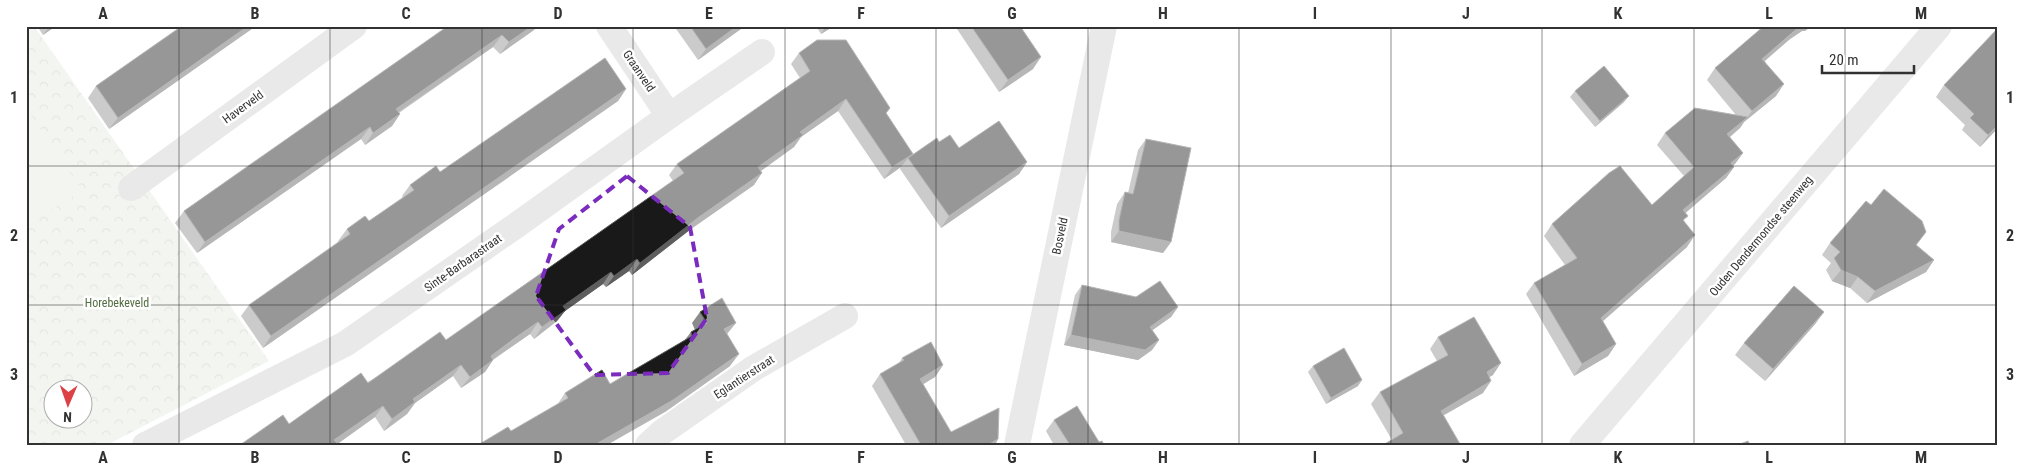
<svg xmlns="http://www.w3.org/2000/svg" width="2024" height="471" font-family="'Roboto Condensed',sans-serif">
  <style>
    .park { fill: url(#park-crowns); fill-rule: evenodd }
    .pitch { fill: #e4eade }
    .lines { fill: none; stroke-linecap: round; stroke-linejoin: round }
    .street { stroke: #cfcfcf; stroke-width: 26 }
    .wall { fill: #8c8c8c }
    .shaded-wall { fill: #5e5e5e }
    .building { fill: #191919; stroke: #5e5e5e }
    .marked { fill: none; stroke: #7b2cbf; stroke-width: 4; stroke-dasharray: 10 6; stroke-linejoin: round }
    .grid { fill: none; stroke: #323232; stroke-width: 1; stroke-opacity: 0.55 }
    .labels { text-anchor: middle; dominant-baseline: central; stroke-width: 5; stroke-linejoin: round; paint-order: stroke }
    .street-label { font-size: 12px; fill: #323232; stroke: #fff }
    .park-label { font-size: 12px; fill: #536c41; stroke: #fff }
    .neatline { fill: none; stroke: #323232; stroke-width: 2 }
    .grid-label { font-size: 16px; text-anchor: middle; font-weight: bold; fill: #323232 }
  </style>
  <defs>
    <pattern id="park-crowns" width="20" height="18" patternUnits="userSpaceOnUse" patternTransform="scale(1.25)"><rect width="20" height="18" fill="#e4eade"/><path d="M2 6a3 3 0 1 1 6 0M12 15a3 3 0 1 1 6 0" fill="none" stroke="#c4c9bf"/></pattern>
  </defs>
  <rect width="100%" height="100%" fill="#fff"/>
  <!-- park -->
  <path class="park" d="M26,26h8l235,335 -162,84h-81zM52,388h30v30h-30z"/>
  <!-- pitch -->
  <g class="pitch">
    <polygon points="26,108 82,190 26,227"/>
    <polygon points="73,431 78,445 46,445"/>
  </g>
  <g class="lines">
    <!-- street -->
    <g class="street">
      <polyline points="609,26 669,116"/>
      <polyline points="131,188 354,26"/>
      <polyline points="145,445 345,344 514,227 669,116 762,52"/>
      <polyline points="648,445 661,433 754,368 845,316"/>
      <polyline points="1017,445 1104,26"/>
      <polyline points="1582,445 1939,26"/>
    </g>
  </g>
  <!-- wall -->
  <g class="wall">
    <polygon points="37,26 56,26 43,35"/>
    <polygon points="182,26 256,26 109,129 88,98 96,86"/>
    <polygon points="448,26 534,30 500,54 493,47 399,113 400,114 392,126 365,145 361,139 197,253 175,223 184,211"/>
    <polygon points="674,26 745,26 698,60"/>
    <polygon points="816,26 834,26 821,34"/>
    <polygon points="955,26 1024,26 1022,29 1033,69 999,92"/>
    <polygon points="1764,26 1811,26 1805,31 1802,31 1790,39 1765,61 1776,96 1744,122 1740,128 1730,137 1743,153 1733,166 1734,167 1726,178 1685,213 1684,222 1687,247 1602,321 1616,344 1608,356 1574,376 1526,294 1534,283 1565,265 1544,236 1552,224 1652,205 1684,176 1657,145 1665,133 1736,115 1707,80 1715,68"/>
    <polygon points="799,53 886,114 912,155 939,142 959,148 1027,162 1019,174 941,228 900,169 901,167 884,179 838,111 801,137 794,147 760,171 754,185 691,229 632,275 629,271 606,287 603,284 565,311 557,321 534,339 530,334 507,350 493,360 485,372 461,388 453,376 415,403 407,414 384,431 375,417 336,445 289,424 446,340 673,181 669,175 677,164 800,78 791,64"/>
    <polygon points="1944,85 1998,128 1980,147 1962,130 1965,125 1936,97"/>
    <polygon points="626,89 618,101 263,348 241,316 249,305 339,242 338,241 347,229 369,221 403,198 402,196 410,185"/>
    <polygon points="1575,91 1624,102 1595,127 1570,97"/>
    <polygon points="1146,139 1171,242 1163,253 1111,242 1111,232 1117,204 1125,192 1128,193 1138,150"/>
    <polygon points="1871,205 1934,260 1926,272 1867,303 1850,288 1832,281 1826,270 1831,263 1822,255 1830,243"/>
    <polygon points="1082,285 1178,307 1171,317 1152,330 1159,340 1152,350 1138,360 1064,345 1075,295"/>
    <polygon points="700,312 727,335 730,366 665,412 511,431 557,405 565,393 610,384 684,341 691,332 695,330 692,323"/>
    <polygon points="1816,323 1765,381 1735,355 1744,343"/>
    <polygon points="1438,337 1493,375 1489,377 1483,393 1392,440 1371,404 1380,392 1437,361 1430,349"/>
    <polygon points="902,358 943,365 935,377 923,384 951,432 998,439 995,445 906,445 872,386 880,374 899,363"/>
    <polygon points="1313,366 1358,386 1326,404 1308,372"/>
    <polygon points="1054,420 1099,442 1104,445 1054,445 1046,431"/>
  </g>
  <!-- shaded-wall -->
  <g class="shaded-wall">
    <polygon points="50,26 56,26 43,35"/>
    <polygon points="248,26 256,26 109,129 118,118"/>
    <polygon points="532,26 537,26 534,30 500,54 509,42"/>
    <polygon points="737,26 745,26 698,60 706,49"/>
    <polygon points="826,26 834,26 821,34"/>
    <polygon points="1800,26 1811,26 1805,31 1802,31 1790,39 1754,70 1762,59"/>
    <polygon points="502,35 493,47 387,120 396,109"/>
    <polygon points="1041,57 1033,69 999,92 1008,80"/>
    <polygon points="1784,84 1776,96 1744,122 1740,128 1719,146 1727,134 1747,118 1752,111"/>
    <polygon points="626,89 618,101 263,348 271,336"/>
    <polygon points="1629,96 1624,102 1595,127 1600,121"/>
    <polygon points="846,99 838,111 801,137 794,147 750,179 758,167 800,132"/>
    <polygon points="400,114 392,126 365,145 373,133"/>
    <polygon points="1998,125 1998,128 1980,147 1988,135"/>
    <polygon points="370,127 361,139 197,253 205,242"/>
    <polygon points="1743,153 1735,164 1723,174 1731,163"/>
    <polygon points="913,154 909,159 908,158 901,167 884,179 892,167"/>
    <polygon points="1027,162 1019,174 941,228 949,216"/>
    <polygon points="1734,167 1726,178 1675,222 1683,210"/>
    <polygon points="762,173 754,185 691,229 632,275 640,263 699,217"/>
    <polygon points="1119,231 1171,242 1163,253 1111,242"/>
    <polygon points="1695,235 1687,247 1593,330 1601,318"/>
    <polygon points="637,259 629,271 606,287 614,276"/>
    <polygon points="1934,260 1926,272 1867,303 1875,291"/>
    <polygon points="1841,270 1858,277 1850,288 1832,281"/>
    <polygon points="611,272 603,284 565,311 557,321 534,339 542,327 563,306"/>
    <polygon points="1178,307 1171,317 1143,337 1150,327"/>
    <polygon points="1824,312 1816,323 1765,381 1773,369"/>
    <polygon points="538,322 530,334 482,367 491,356"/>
    <polygon points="736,323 727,334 724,329"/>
    <polygon points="1071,335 1159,340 1152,350 1138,360 1064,345"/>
    <polygon points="1616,344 1608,356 1574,376 1582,364"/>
    <polygon points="739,354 730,366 665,412 607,445 597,445 598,443"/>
    <polygon points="493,360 485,372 461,388 470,377"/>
    <polygon points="1501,363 1493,375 1478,384 1487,372"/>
    <polygon points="461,365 453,376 415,403 407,414 384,431 392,419 413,399"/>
    <polygon points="943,365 935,377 912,391 920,379"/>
    <polygon points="1362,380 1358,386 1326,404 1331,398"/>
    <polygon points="1491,381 1483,393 1432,422 1441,411"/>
    <polygon points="383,406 375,417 336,445 331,445 334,440"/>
    <polygon points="998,439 995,445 988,445"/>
  </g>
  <!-- building -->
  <g class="building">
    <polygon points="182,26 248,26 118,118 96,86"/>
    <polygon points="448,26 532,26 509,42 502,35 396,109 400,114 373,133 370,127 205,242 184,211"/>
    <polygon points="690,26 737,26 706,49"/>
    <polygon points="971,26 1020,26 1041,57 1008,80"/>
    <polygon points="1764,26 1800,26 1762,59 1784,84 1752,111 1715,68"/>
    <polygon points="1998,28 1998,125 1988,135 1970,118 1974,114 1944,85"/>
    <polygon points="817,40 846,40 890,108 886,113 913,154 892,167 846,99 800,132 803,135 758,167 762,173 699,217 640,263 637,259 614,276 611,272 563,306 566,310 542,327 538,322 515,338 491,356 493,360 470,377 461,365 413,399 415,402 392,419 383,406 334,440 337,443 335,445 240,445 283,415 289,424 361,373 368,383 440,332 446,340 684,173 677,164 810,71 799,53"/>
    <polygon points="605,58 626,89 271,336 249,305 350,234 347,229 365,216 369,221 414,190 410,185 436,166 440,172"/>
    <polygon points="1604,66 1629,96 1600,121 1575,91"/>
    <polygon points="1695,108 1748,117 1727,134 1743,153 1731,163 1734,167 1683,210 1688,216 1683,220 1695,235 1601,318 1616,344 1582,364 1534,283 1577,258 1552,224 1609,173 1620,166 1652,205 1694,167 1665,133"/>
    <polygon points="999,121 1027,162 949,216 908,158 937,138 939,142 950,135 959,148"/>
    <polygon points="1146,139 1191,148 1171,242 1119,231 1119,220 1125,192 1133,194"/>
    <polygon points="1884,189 1922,221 1926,232 1916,245 1934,260 1875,291 1858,277 1841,270 1834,258 1840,252 1830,243 1866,201 1871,205"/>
    <polygon points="1160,281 1178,307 1150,327 1159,340 1145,350 1071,335 1082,285 1136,297"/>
    <polygon points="1794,286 1824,312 1773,369 1744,343"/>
    <polygon points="722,298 736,323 724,329 739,354 673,400 598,443 598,445 478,445 508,427 511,431 568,398 565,393 602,370 610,384 692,336 691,332 707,323 700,312"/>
    <polygon points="1474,317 1501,363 1487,372 1491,381 1441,411 1460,444 1458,445 1383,445 1403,433 1380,392 1448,355 1438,337"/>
    <polygon points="931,342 943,365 920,379 951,432 999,408 998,439 988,445 921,445 880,374 904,360 902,358"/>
    <polygon points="1344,348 1362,380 1331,398 1313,366"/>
    <polygon points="1077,406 1099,442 1102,441 1104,445 1070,445 1054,420"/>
    <polygon points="1748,441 1750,445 1738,445"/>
  </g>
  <!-- marked area -->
  <path d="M0 0H2024V471H0ZM627,176l63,51 17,91 -39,55 -74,2 -58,-79 23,-67z" fill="#fff" fill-opacity=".55" fill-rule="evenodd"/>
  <path class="marked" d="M627,176l63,51 17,91 -39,55 -74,2 -58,-79 23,-67z"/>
  <!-- grid -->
  <path class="grid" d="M179,26v419M330,26v419M482,26v419M633,26v419M785,26v419M936,26v419M1088,26v419M1239,26v419M1391,26v419M1542,26v419M1694,26v419M1845,26v419M26,166h1972M26,305h1972"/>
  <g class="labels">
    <!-- street labels -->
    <g class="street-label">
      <text transform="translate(639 71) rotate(56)">Graanveld</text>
      <text transform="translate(243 107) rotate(-36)">Haverveld</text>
      <text transform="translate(1060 236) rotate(-78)">Bosveld</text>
      <text transform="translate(1761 236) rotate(-50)">Ouden Dendermondse steenweg</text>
      <text transform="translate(463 263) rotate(-35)">Sinte-Barbarastraat</text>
      <text transform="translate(744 377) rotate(-33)">Eglantierstraat</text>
    </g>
    <!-- park labels -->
    <g class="park-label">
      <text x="117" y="303">Horebekeveld</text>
    </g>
  </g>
  <!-- border -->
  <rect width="2024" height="471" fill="none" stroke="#ffffff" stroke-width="55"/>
  <!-- north arrow -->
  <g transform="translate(68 404) rotate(182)"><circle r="24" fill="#ffffff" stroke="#adadad"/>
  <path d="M0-4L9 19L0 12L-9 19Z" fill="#dc4146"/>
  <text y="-8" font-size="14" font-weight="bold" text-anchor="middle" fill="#323232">N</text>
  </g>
  <!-- scale -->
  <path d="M1822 65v8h92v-8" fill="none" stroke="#323232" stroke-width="2.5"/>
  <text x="1829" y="65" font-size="15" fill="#323232" stroke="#ffffff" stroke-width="4" paint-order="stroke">20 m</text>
  <rect x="28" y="28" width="1968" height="416" class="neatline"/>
  <g class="grid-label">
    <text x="103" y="19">A</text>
    <text x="255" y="19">B</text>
    <text x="406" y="19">C</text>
    <text x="558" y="19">D</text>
    <text x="709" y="19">E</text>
    <text x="861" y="19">F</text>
    <text x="1012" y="19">G</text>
    <text x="1163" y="19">H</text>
    <text x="1315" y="19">I</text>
    <text x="1466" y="19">J</text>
    <text x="1618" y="19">K</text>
    <text x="1769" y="19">L</text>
    <text x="1921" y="19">M</text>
    <text x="14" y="103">1</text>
    <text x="2010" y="103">1</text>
    <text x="14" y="241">2</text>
    <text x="2010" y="241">2</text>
    <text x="14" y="380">3</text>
    <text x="2010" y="380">3</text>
    <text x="103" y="463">A</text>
    <text x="255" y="463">B</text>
    <text x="406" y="463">C</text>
    <text x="558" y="463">D</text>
    <text x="709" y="463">E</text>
    <text x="861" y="463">F</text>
    <text x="1012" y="463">G</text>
    <text x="1163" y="463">H</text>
    <text x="1315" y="463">I</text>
    <text x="1466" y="463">J</text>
    <text x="1618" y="463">K</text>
    <text x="1769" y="463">L</text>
    <text x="1921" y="463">M</text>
  </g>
</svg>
